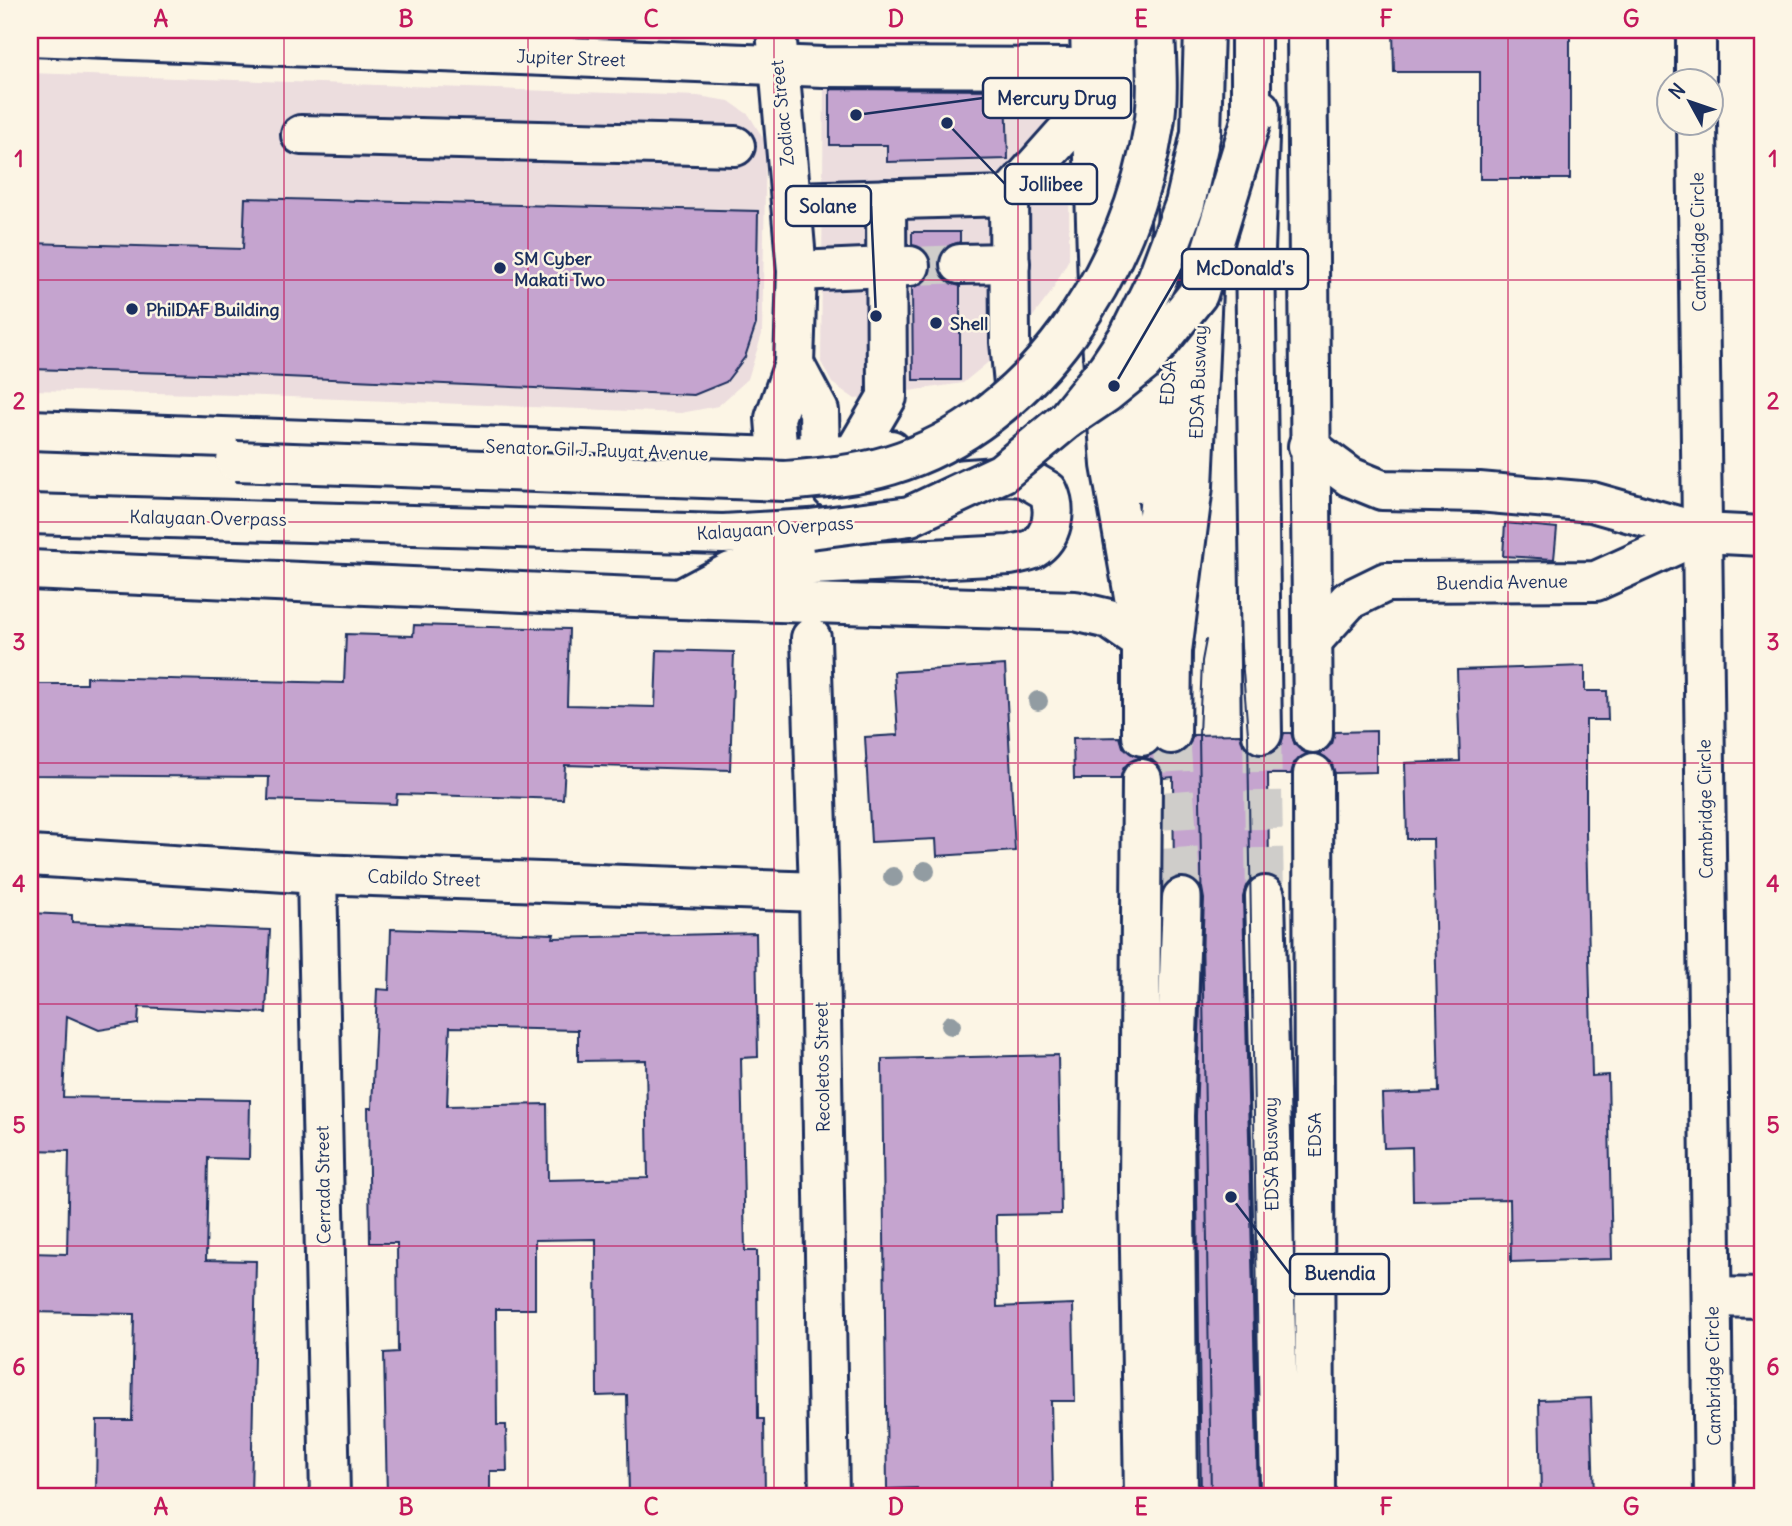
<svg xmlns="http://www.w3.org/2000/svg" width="1792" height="1526" font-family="Delius,sans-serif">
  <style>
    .built { fill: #ecddde }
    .building { fill: #c5a4cf; stroke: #1b2f5e; stroke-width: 2; fill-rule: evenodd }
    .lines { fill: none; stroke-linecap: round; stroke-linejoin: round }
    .minor-tunnel { stroke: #cfcdca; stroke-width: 38; stroke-dasharray: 38 19; stroke-linecap: butt }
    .minor-casing { stroke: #1b2f5e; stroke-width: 44 }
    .major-casing { stroke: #1b2f5e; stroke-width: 44 }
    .highway-casing { stroke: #1b2f5e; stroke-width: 44 }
    .minor { stroke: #fcf5e5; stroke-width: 38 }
    .major { stroke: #fcf5e5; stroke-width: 38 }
    .highway { stroke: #fcf5e5; stroke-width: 38 }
    .tram { stroke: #1b2f5e; stroke-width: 2 }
    .major-bridge-casing { stroke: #1b2f5e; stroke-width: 44; stroke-linecap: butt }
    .highway-bridge-casing { stroke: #1b2f5e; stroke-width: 44; stroke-linecap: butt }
    .major-bridge { stroke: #fcf5e5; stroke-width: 38 }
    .highway-bridge { stroke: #fcf5e5; stroke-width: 38 }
    .tree { fill: #929ca2 }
    .grid { fill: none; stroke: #c2185b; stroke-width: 2; stroke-opacity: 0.55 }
    .poi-dot { fill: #1b2f5e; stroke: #fcf5e5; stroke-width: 2.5 }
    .labels { text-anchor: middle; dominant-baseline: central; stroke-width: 5; stroke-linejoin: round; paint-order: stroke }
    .street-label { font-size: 18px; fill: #1b2f5e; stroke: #fcf5e5 }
    .poi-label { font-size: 18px; font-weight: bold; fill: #1b2f5e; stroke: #fcf5e5; text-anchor: start }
    .leader { fill: none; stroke: #1b2f5e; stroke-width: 2.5 }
    .callout-dot { fill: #1b2f5e; stroke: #fcf5e5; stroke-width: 2.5 }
    .callout { fill: #fcf5e5; stroke: #1b2f5e; stroke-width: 2.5 }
    .callout-label { font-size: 19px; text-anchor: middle; font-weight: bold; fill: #1b2f5e }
    .neatline { fill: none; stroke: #c2185b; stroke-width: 2.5 }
    .grid-label { font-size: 23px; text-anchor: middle; font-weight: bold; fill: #c2185b }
  </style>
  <rect width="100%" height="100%" fill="#fcf5e5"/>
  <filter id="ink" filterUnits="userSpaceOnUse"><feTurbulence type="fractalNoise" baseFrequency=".0143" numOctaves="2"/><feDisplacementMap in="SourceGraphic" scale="14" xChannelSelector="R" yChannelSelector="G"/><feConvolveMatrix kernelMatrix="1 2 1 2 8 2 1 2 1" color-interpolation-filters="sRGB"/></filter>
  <g filter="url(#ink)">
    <!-- built -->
    <g class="built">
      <polygon points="30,73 698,96 729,101 749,115 766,143 762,334 748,379 718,406 681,413 239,395 30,390"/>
      <polygon points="1070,75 1069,259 1050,294 1015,340 963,383 855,399 832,383 821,362 824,84"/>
    </g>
    <!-- building -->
    <g class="building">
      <polygon points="1393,30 1570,30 1570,179 1480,179 1480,72 1394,72"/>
      <polygon points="830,89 1006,90 1008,159 887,162 887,145 830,145"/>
      <polygon points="245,198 758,211 756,324 745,357 726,382 694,395 239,375 30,369 30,243 243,249"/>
      <polygon points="912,232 960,232 960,242 948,246 941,254 938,264 942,276 950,283 960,286 960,380 913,380 912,287 922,284 929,277 932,266 928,254 912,245"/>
      <polygon points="1505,523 1557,528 1554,559 1503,556"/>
      <polygon points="414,625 569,629 567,705 655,707 657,650 734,652 730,770 565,765 563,799 397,794 396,804 268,800 269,777 30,775 30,684 86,684 86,677 344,683 346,634 413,636"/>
      <polygon points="1005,665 1015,851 937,856 936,839 871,842 865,737 898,735 894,672"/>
      <polygon points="1585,666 1585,691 1607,691 1608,720 1586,720 1586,834 1592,1076 1608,1075 1612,1259 1511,1262 1510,1199 1413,1201 1412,1147 1384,1148 1382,1094 1439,1092 1433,839 1407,839 1405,763 1460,761 1457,670"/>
      <polygon points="1376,731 1376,772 1335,773 1331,762 1318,753 1332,744 1335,732"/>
      <polygon points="1284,733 1291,733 1295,745 1308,753 1294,763 1291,774 1268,774 1269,875 1253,878 1246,886 1243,897 1258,1496 1201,1496 1196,1116 1204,899 1202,888 1194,880 1183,876 1174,878 1173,777 1164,778 1161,768 1154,761 1144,757 1157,751 1170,756 1181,753 1189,746 1193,735 1240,734 1243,745 1251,753 1263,756 1273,753 1281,745"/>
      <polygon points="1120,737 1123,747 1140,758 1124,767 1120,779 1074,779 1073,738"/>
      <polygon points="30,913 72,915 72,922 270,930 266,1013 139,1007 138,1024 99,1030 67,1016 63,1097 250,1100 249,1159 208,1158 206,1260 256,1261 251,1496 96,1496 97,1420 132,1420 134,1314 30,1312 30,1253 67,1254 69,1151 30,1150"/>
      <path d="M391,929l163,5 -1,4 203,-5 2,124 -17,1 4,193h12l1,168h6l1,77h-136l-2,-101 -30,1 -1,-157 -61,1v69h-39l1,116h9l1,46h-17v25h-103l-3,-143 14,-1 -1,-109h-27l-2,-135h4l5,-119 12,1zM450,1027l128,3v31l68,-1 2,118 -100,2 -1,-76 -100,2z"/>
      <polygon points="1058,1055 1061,1214 996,1215 997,1307 1073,1304 1075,1401 1051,1401 1053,1491 1017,1492 1017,1496 917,1496 917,1488 887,1489 882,1059"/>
      <polygon points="1591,1398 1594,1496 1541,1496 1539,1400"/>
    </g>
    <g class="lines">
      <!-- minor-tunnel -->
      <g class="minor-tunnel">
        <polyline points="912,266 960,264"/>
        <polyline points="1171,734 1182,898"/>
        <polyline points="1262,734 1265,896"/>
      </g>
      <defs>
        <g id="minor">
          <polyline points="776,30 797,271 794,364 775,418 778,457"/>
          <polyline points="1696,30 1696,80"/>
          <polyline points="30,36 824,67 1091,68"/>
          <polyline points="1260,109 1255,251 1262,734"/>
          <polyline points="1697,122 1714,1496"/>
          <polyline points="301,135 735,146"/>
          <polyline points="1009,196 1010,342 1014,384"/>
          <polyline points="791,202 1009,196 1090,105"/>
          <polyline points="960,264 1010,263"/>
          <polyline points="797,271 910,266"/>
          <polyline points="794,364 819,411 820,457"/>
          <polyline points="1308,446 1350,477 1382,490 1479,492 1592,502 1702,533 1762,536"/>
          <polyline points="853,455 887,397 886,199"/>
          <polyline points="811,638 819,892 829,1496"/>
          <polyline points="1313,640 1349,600 1386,582 1596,581 1702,533"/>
          <polyline points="1171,734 1172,651 1193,486 1203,268"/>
          <polyline points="30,856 317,874 819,892"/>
          <polyline points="317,874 330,1496"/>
          <polyline points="1265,896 1280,1496"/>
          <polyline points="1712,1297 1762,1298"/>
          <polyline points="1178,1496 1174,1116 1182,898"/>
        </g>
        <g id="major">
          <polyline points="30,430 778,457 853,455 891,450"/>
          <polyline points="30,514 723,534 810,529"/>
          <polyline points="30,570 680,599 1075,611 1109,619 1142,642"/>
          <path d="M684,597l47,-25 23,-4 256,-13c7,-2 17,-3 23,-6 20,-12 24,-39 15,-58l-24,-14 -15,-1 -177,13"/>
        </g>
        <g id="highway">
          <polyline points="1090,30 1098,285 1111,465 1135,602"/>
          <polyline points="1125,30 1137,483"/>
          <polyline points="1251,30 1251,121"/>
          <polyline points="1307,30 1313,733"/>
          <polyline points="1142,736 1142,642 1159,506 1177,254 1180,30"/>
          <polyline points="1313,774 1315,1496"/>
          <polyline points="1142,779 1139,1190 1144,1496"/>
        </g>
      </defs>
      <!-- minor casing -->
      <use href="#minor" class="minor-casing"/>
      <!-- major casing -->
      <use href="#major" class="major-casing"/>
      <!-- highway casing -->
      <use href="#highway" class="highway-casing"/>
      <!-- minor -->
      <use href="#minor" class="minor"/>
      <!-- major -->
      <use href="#major" class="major"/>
      <!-- highway -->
      <use href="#highway" class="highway"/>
      <!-- tram -->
      <g class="tram">
        <polyline points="1240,634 1248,734 1260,1496"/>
        <polyline points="1206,640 1202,661 1199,735 1211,1496"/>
      </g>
      <defs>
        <g id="major-bridge">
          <path d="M236,461l549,20c35,-3 72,-6 105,-16 144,-43 243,-198 264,-340 5,-31 2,-64 1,-95"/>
          <polyline points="810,529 910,516 1002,473 1066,420 1107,369 1129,336 1157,279 1185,204 1201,133 1204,30"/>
        </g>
        <polyline id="highway-bridge" points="1066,420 1106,393 1143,363 1198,294 1251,121"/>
      </defs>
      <!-- major-bridge casing -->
      <use href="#major-bridge" class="major-bridge-casing"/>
      <!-- highway-bridge casing -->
      <use href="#highway-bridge" class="highway-bridge-casing"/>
      <!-- major-bridge -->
      <use href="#major-bridge" class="major-bridge"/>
      <!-- highway-bridge -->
      <use href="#highway-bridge" class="highway-bridge"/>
    </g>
    <!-- trees -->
    <g class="tree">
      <circle cx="1038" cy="701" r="10"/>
      <circle cx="925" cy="871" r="10"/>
      <circle cx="893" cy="877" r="10"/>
      <circle cx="951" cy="1025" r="10"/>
    </g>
  </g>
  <!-- grid -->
  <path class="grid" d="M284,30v1466M528,30v1466M774,30v1466M1018,30v1466M1264,30v1466M1508,30v1466M30,280h1732M30,522h1732M30,763h1732M30,1004h1732M30,1246h1732"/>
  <!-- markers -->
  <g class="poi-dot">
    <circle cx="500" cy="268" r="7"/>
    <circle cx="132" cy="309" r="7"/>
    <circle cx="936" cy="323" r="7"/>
  </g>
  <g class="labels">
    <!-- street labels -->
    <g class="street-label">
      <text transform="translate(571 58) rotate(2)">Jupiter Street</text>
      <text transform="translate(782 113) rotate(-96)">Zodiac Street</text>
      <text transform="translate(1698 242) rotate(-91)">Cambridge Circle</text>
      <text transform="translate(1198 382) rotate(-88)">EDSA Busway</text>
      <text transform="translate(1168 383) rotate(-86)">EDSA</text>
      <text transform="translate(597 450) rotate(2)">Senator Gil J. Puyat Avenue</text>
      <text transform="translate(208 518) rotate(1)">Kalayaan Overpass</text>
      <text transform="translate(775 528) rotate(-4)">Kalayaan Overpass</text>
      <text transform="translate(1502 582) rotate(-1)">Buendia Avenue</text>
      <text transform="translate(1705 809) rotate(-91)">Cambridge Circle</text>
      <text transform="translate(424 878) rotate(2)">Cabildo Street</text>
      <text transform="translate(822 1067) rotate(-91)">Recoletos Street</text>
      <text transform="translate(1314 1135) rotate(-90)">EDSA</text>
      <text transform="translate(1271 1154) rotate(-91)">EDSA Busway</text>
      <text transform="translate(323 1185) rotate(-91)">Cerrada Street</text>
      <text transform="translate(1713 1376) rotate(-91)">Cambridge Circle</text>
    </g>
    <!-- poi labels -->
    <g class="poi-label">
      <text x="514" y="258">SM Cyber<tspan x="514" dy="21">Makati Two</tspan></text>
      <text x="146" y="309">PhilDAF Building</text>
      <text x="950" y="323">Shell</text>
    </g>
  </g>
  <!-- callouts -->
  <path class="leader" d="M856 115L983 98M947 123L1005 184M876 316L871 206M1114 386L1182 269M1231 1197L1290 1274"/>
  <g class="callout-dot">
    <circle cx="856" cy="115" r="7"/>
    <circle cx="947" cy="123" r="7"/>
    <circle cx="876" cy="316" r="7"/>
    <circle cx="1114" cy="386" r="7"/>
    <circle cx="1231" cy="1197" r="7"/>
  </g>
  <g class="callout">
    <rect x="983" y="78" width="148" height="40" rx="7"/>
    <rect x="1005" y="164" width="92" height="40" rx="7"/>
    <rect x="786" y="186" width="85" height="40" rx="7"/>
    <rect x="1182" y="249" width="126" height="40" rx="7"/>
    <rect x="1290" y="1254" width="99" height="40" rx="7"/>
  </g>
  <g class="callout-label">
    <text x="1057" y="105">Mercury Drug</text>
    <text x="1051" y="191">Jollibee</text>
    <text x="828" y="213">Solane</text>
    <text x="1245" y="275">McDonald's</text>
    <text x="1340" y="1280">Buendia</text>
  </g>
  <!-- margin -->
  <rect width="1792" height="1526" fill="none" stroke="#fcf5e5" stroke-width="77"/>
  <!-- north arrow -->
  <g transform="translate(1690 102) rotate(310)"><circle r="33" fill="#fcf5e5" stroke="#a2a6af" stroke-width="2"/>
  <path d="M0-5L12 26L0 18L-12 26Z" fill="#1b2f5e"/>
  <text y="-10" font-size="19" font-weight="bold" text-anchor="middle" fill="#1b2f5e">N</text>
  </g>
  <rect x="38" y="38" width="1716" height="1450" class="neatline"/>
  <g class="grid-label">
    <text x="161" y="27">A</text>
    <text x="406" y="27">B</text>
    <text x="651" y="27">C</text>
    <text x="896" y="27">D</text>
    <text x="1141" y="27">E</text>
    <text x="1386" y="27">F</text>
    <text x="1631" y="27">G</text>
    <text x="19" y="167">1</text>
    <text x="1773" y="167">1</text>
    <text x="19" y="409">2</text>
    <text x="1773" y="409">2</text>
    <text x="19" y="650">3</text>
    <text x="1773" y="650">3</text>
    <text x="19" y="892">4</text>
    <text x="1773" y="892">4</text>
    <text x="19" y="1133">5</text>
    <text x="1773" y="1133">5</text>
    <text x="19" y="1375">6</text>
    <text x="1773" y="1375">6</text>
    <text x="161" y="1515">A</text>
    <text x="406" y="1515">B</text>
    <text x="651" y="1515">C</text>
    <text x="896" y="1515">D</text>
    <text x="1141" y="1515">E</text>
    <text x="1386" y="1515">F</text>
    <text x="1631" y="1515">G</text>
  </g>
</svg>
